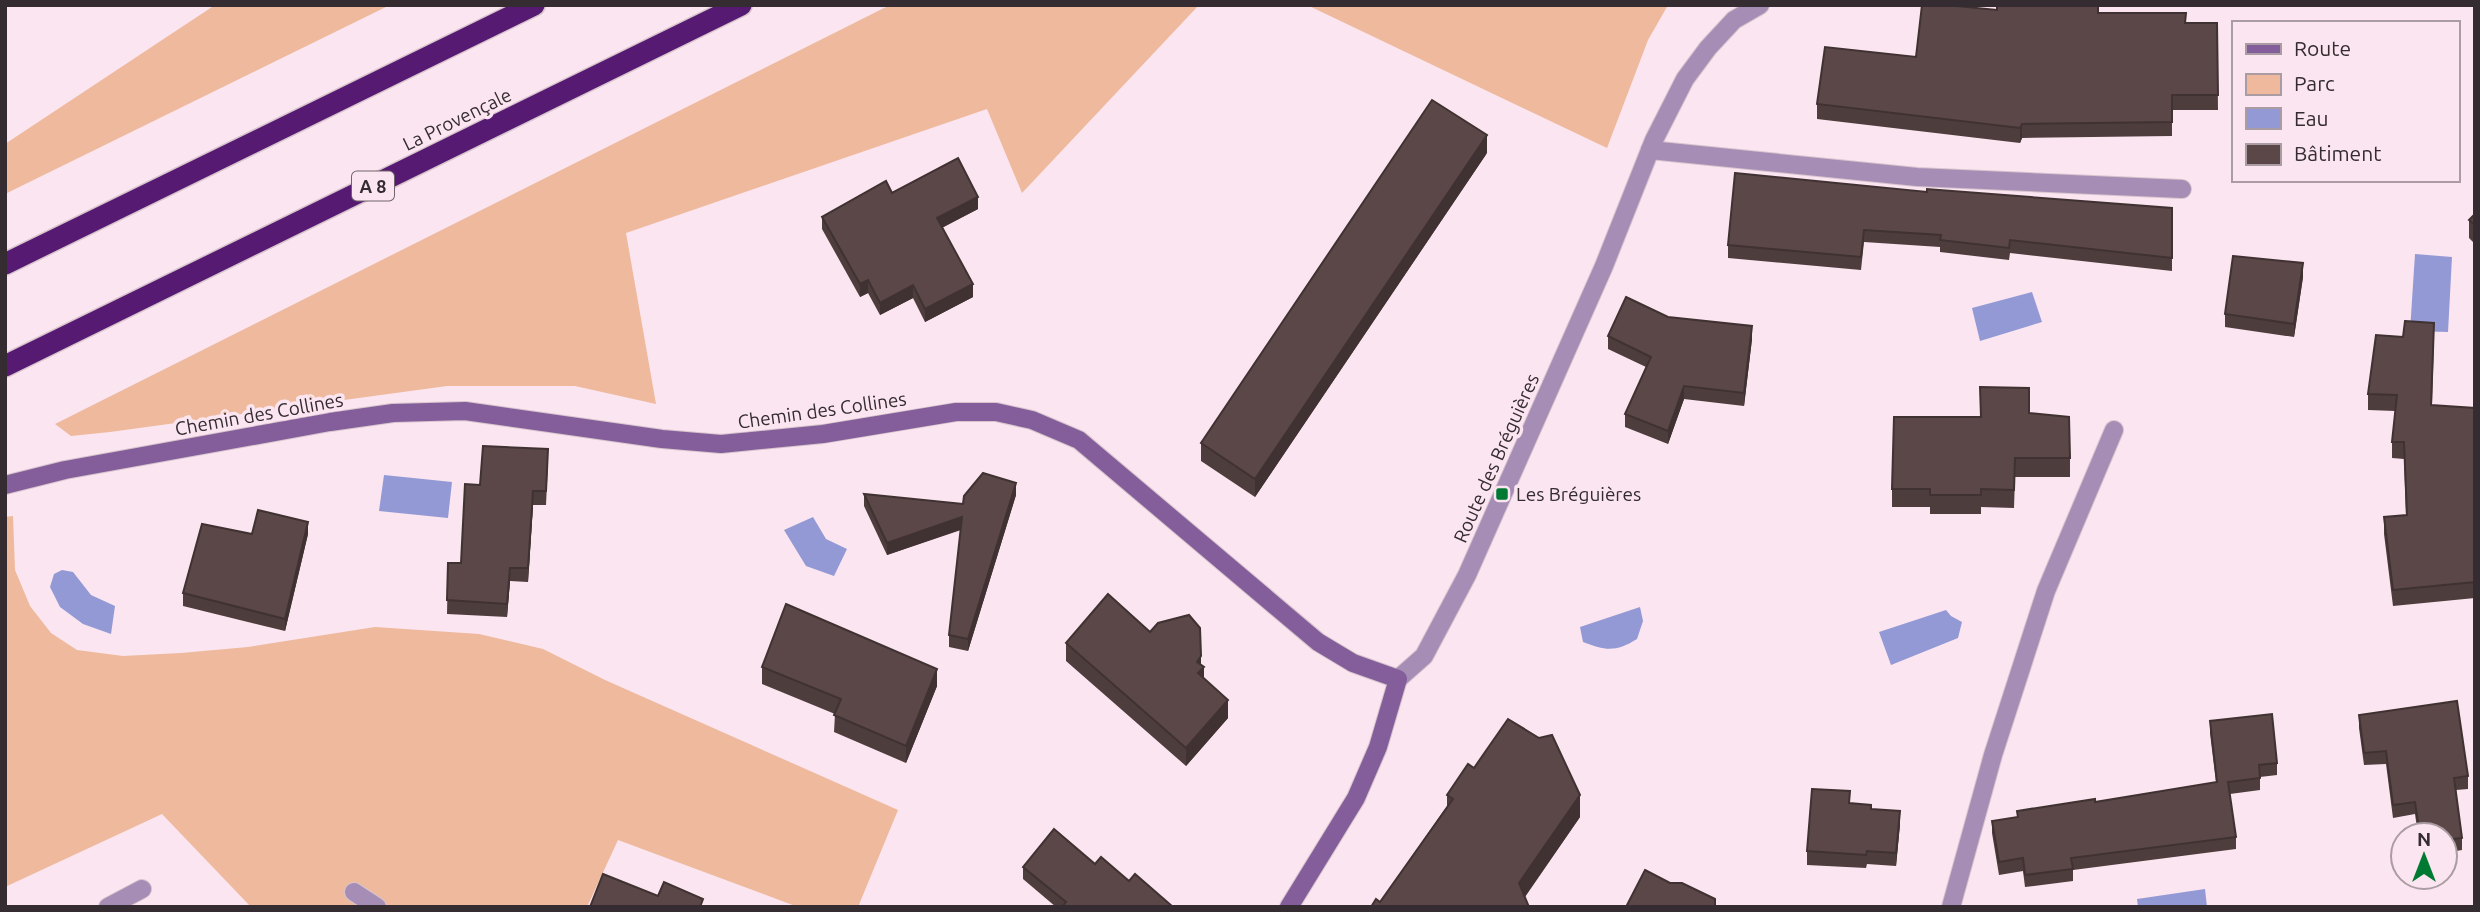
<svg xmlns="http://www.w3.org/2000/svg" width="2480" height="912" font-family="Ubuntu,sans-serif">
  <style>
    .green { fill: #eeb99c }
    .water { fill: #9299d4 }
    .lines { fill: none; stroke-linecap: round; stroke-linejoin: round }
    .lane-casing { stroke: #d7c4cd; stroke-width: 20 }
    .street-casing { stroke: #d7c4cd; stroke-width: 20 }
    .secondary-casing { stroke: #d7c4cd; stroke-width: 20 }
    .highway-casing { stroke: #d7c4cd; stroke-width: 24 }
    .lane { stroke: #a68db6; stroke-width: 18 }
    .street { stroke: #a68db6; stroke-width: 18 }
    .secondary { stroke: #845e9a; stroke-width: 18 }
    .highway { stroke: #561a72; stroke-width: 21 }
    .wall { fill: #4e3d3d }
    .shaded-wall { fill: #403232 }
    .building { fill: #5b4747; stroke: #403232; stroke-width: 2 }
    .poi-dot { fill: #007a32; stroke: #fbe5f0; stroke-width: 2.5 }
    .labels { text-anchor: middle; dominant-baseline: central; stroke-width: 7; stroke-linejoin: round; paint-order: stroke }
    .shield { fill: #fbe5f0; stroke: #70646a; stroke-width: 2 }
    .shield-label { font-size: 18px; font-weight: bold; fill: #342c30 }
    .street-label { font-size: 19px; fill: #342c30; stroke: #fbe5f0 }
    .poi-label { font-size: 19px; fill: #342c30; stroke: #fbe5f0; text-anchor: start }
  </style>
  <rect width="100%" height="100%" fill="#fbe5f0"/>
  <!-- green -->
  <g class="green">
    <polygon points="215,5 390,5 5,194 5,144"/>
    <polygon points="890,5 1199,5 1022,193 987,109 626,233 656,404 575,386 447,386 110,432 71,436 55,424"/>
    <polygon points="1307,5 1668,5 1648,40 1607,148"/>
    <polygon points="13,516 15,570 30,606 51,633 77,650 123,656 181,653 248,647 375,627 479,634 543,649 605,680 898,810 858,907 798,907 618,840 587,907 251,907 162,814 5,887 5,517"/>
  </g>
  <!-- water -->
  <g class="water">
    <polygon points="2415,254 2452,257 2448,332 2410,331"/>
    <polygon points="2032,292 2042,322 1980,341 1972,308"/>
    <polygon points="384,475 452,482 448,518 379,511"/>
    <polygon points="813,517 826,539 847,549 834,576 806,566 784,530"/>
    <polygon points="62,570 73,572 91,595 115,606 111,634 83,624 60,607 50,587 54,574"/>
    <path d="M1640,607l3,14 -6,18c-21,13 -31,12 -54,3l-3,-15z"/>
    <polygon points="1946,610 1951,616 1962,622 1958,638 1891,665 1879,632"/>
    <polygon points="2205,889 2207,907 2138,907 2137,899"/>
  </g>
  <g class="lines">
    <defs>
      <g id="lane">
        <polyline points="1650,150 1917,177 2182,189"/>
        <polyline points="354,892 377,907"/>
        <polyline points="108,907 142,889"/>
      </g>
      <g id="street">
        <polyline points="1398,679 1424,656 1467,575 1604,266 1654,140 1685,79 1708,48 1734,20 1760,5"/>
        <polyline points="1951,907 1993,755 2046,591 2114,430"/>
      </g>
      <polyline id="secondary" points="5,485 65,470 330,422 393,413 465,411 662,439 721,444 823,434 956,412 996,412 1032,420 1079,440 1318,642 1353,663 1398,679 1378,747 1356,798 1289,907"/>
      <g id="highway">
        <polyline points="5,264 534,5"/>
        <polyline points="5,366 741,5"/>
      </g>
    </defs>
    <!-- lane casing -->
    <use href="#lane" class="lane-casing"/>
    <!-- street casing -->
    <use href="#street" class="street-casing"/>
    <!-- secondary casing -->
    <use href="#secondary" class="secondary-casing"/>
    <!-- highway casing -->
    <use href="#highway" class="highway-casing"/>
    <!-- lane -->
    <use href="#lane" class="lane"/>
    <!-- street -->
    <use href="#street" class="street"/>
    <!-- secondary -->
    <use href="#secondary" class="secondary"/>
    <!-- highway -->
    <use href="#highway" class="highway"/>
  </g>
  <!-- wall -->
  <g class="wall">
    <polygon points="1997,10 2098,13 2186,23 2217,23 2218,110 2172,110 2172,136 2022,138 2020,143 1817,119 1817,104 1916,57"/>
    <polygon points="1487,153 1255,497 1201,461 1201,443"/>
    <polygon points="1927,192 2172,208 2172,271 2010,253 2009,260 1940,252 1940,247 1864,242 1861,270 1728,258 1728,245"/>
    <polygon points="892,193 978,209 942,228 973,297 925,322 913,298 880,315 868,293 860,297 822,229 822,217"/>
    <polygon points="2475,214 2475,244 2469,238 2469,220"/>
    <polygon points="2303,277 2294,337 2225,327 2225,314"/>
    <polygon points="1668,317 1752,339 1744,406 1684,399 1668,444 1625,427 1625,414 1646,367 1608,349 1608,336"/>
    <polygon points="2403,337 2434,339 2432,405 2475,408 2475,598 2393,606 2384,534 2384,517 2406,516 2404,459 2392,458 2392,442 2395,411 2368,410 2368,394"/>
    <polygon points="2029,413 2070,458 2070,477 2015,477 2014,508 1981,507 1981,514 1930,514 1930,507 1892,507 1892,489 1981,417"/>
    <polygon points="548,462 546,505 533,505 528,582 510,581 507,617 447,614 448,563 461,563 480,485"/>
    <polygon points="864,494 963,504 1016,495 968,651 949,647 949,635 961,530 887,555 864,506"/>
    <polygon points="252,534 308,534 285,631 183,606 183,593"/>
    <polygon points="1066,643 1201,665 1204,678 1228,718 1186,766 1066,661"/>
    <polygon points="762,667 937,686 906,763 834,732 835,714 762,684"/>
    <polygon points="2359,715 2468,776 2468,789 2456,790 2462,838 2462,850 2445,853 2445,835 2418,835 2415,814 2393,818 2386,764 2364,765 2359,728"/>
    <polygon points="2210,721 2277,763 2277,775 2260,777 2260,790 2230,794 2236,837 2236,849 2073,870 2073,881 2025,887 2023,871 1999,875 1992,833 1992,821 2017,817 2017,811 2095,802 2216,782 2210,733"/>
    <polygon points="1447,795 1580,817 1525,897 1380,902 1447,806"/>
    <polygon points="1850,803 1871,809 1900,824 1896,866 1867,864 1866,868 1807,865 1807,851"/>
    <polygon points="1095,864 1129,881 1173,907 1056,907 1023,879 1023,867"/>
  </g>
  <!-- shaded-wall -->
  <g class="shaded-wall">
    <polygon points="2022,124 2022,138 2020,143 2020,128"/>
    <polygon points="1487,135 1487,153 1255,497 1255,479"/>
    <polygon points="978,197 978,209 937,230 937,218"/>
    <polygon points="2303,263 2303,277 2294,337 2294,324"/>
    <polygon points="868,280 868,293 860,297 860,284"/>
    <polygon points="973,284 973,297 925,322 925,309"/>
    <polygon points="913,285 913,298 880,315 880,303"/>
    <polygon points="1752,326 1752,339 1744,406 1744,393"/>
    <polygon points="1684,386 1684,399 1668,444 1668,431"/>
    <polygon points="1016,483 1016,495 968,651 968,639"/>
    <polygon points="533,491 533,505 528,582 528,568"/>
    <polygon points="962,517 962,529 887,555 887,543"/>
    <polygon points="308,522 308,534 285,631 285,619"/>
    <polygon points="510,568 510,581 507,617 507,604"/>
    <polygon points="1201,656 1201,670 1204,667 1204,685 1198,692 1197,662"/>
    <polygon points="937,669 937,686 906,763 906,746"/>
    <polygon points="1228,700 1228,718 1186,766 1186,748"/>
    <polygon points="1580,795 1580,817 1519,905 1519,883"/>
    <polygon points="1900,811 1900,824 1896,866 1896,853"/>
  </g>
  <!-- building -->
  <g class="building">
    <polygon points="1922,5 1946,5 1997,10 1997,5 2098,5 2098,13 2186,13 2185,23 2217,23 2218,95 2172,95 2172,122 2022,124 2020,128 1817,104 1825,47 1916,57"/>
    <polygon points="1432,100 1487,135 1255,479 1201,443"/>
    <polygon points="958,158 978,197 937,218 973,284 925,309 913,285 880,303 868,280 860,284 822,217 886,181 892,193"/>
    <polygon points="1735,173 1927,192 1927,189 2172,208 2172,258 2010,240 2009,248 1940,240 1941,235 1864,230 1861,257 1728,245"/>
    <polygon points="2475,214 2475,225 2469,220"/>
    <polygon points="2233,256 2303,263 2294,324 2225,314"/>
    <polygon points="1626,297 1668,317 1752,326 1744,393 1684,386 1668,431 1625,414 1651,357 1608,336"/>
    <polygon points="2405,321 2434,323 2431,405 2475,408 2475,582 2393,590 2384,517 2407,515 2404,442 2392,442 2397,395 2368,394 2376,335 2403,337"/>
    <polygon points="1980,387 2029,388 2029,413 2069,417 2070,458 2015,458 2014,490 1981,489 1981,495 1930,495 1930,489 1892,489 1894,417 1981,417"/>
    <polygon points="483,446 548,449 546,491 533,491 528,568 510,568 507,604 447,600 448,563 461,563 465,484 480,485"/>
    <polygon points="983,473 1016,483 968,639 949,635 962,517 887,543 864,494 963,504 964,496"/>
    <polygon points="258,510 308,522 285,619 183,593 202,524 252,534"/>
    <polygon points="1108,594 1150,632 1158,623 1189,615 1200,628 1201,656 1197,662 1204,667 1198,673 1228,700 1186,748 1066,643"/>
    <polygon points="786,604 937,669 906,746 834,715 841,699 762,667"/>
    <polygon points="2457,701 2468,776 2454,778 2462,838 2445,840 2445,835 2420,835 2415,802 2393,805 2386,751 2364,753 2359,715"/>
    <polygon points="2272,714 2277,763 2259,765 2260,778 2228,782 2236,837 2071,858 2073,869 2025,875 2023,858 1999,862 1992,821 2018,817 2017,811 2095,799 2095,802 2217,782 2210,721"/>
    <polygon points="1508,719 1539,738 1552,735 1580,795 1519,883 1529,907 1371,907 1376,899 1380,902 1453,799 1447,795 1468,764 1474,768"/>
    <polygon points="1812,789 1850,791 1849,803 1871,805 1871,809 1900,811 1896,853 1867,851 1866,855 1807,851"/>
    <polygon points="1054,829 1095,864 1101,857 1129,881 1135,874 1173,907 1062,907 1066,902 1023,867"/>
    <polygon points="1645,870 1670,883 1682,883 1715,899 1715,907 1626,907"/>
    <polygon points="603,874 658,896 664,882 703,899 700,907 590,907"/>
  </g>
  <!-- markers -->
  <rect class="poi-dot" x="1495" y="487" width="14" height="14" rx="3.5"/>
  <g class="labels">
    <!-- shield labels -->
    <rect class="shield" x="352" y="171.5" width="42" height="29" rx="5"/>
    <g class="shield-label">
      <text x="373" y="186">A 8</text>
    </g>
    <!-- street labels -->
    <g class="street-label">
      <text transform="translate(457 119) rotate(-26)">La Provençale</text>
      <text transform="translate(822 410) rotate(-8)">Chemin des Collines</text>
      <text transform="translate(259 414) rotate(-10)">Chemin des Collines</text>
      <text transform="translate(1496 458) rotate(-66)">Route des Bréguières</text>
    </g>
    <!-- poi labels -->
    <g class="poi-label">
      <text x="1516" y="494">Les Bréguières</text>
    </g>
  </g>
  <!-- border -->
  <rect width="2480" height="912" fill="none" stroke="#342c30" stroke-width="14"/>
  <!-- legend -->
  <rect x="2232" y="21" width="228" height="161" fill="#fbe5f0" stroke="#ab9ba3" stroke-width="2"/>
  <rect x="2246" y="44" width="35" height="10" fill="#845e9a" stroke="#ab9ba3" stroke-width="2"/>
  <text x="2294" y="56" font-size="21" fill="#342c30">Route</text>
  <rect x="2246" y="74" width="35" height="21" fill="#eeb99c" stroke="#ab9ba3" stroke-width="2"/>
  <text x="2294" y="91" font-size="21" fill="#342c30">Parc</text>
  <rect x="2246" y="108" width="35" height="21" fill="#9299d4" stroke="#ab9ba3" stroke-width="2"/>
  <text x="2294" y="126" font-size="21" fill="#342c30">Eau</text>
  <rect x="2246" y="144" width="35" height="21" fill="#5b4747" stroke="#ab9ba3" stroke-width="2"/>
  <text x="2294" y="161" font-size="21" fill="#342c30">Bâtiment</text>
  <!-- north arrow -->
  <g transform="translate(2424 856)"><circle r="33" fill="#fbe5f0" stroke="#ab9ba3" stroke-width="2"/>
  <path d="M0-5L12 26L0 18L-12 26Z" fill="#007a32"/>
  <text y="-10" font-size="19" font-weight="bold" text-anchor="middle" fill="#342c30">N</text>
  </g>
</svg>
